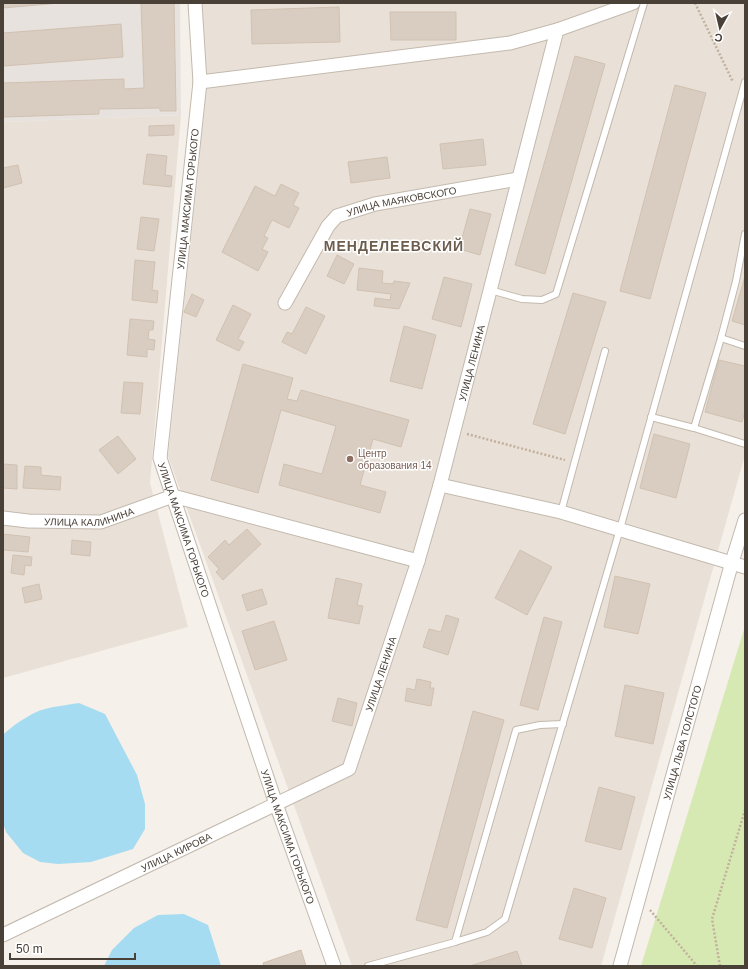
<svg xmlns="http://www.w3.org/2000/svg" width="748" height="969" font-family="Arial,sans-serif">
  <style>
    .residential { fill: #e9e1d7 }
    .industrial { fill: #e7e2de }
    .green { fill: #d7e9b2 }
    .water { fill: #a6dcf1 }
    .building { fill: #d9cdc1; stroke: #d1c1b1 }
    .lines { fill: none; stroke-linecap: round; stroke-linejoin: round }
    .service-casing { stroke: #c3b9ae; stroke-width: 8 }
    .minor-casing { stroke: #c3b9ae; stroke-width: 15 }
    .path { stroke: #c2b09c; stroke-width: 2.5; stroke-dasharray: 2 2; stroke-linecap: butt }
    .service { stroke: #fff; stroke-width: 6 }
    .minor { stroke: #fff; stroke-width: 13 }
    .education-dot { fill: #8d6e63; stroke: #fff; stroke-width: 1.5 }
    .labels { text-anchor: middle; dominant-baseline: central; stroke-width: 3; stroke-linejoin: round; paint-order: stroke }
    .street-label { font-size: 10px; fill: #494037; stroke: #fff }
    .education-label { font-size: 10px; fill: #785e54; stroke: #fff; text-anchor: start }
    .district-label { font-size: 14px; font-weight: bold; letter-spacing: 1px; fill: #6c5c4e; stroke: #fff }
  </style>
  <rect width="100%" height="100%" fill="#f5f0e9"/>
  <!-- residential -->
  <g class="residential">
    <polygon points="200,3 745,3 745,455 601,966 352,966 168,456 205,104"/>
    <polygon points="181,115 150,483 188,627 3,678 3,122"/>
  </g>
  <!-- industrial -->
  <polygon class="industrial" points="3,3 180,3 181,115 3,122"/>
  <!-- green -->
  <polygon class="green" points="745,626 745,966 641,966"/>
  <!-- water -->
  <g class="water">
    <path d="M79,703l26,11 32,61 8,29v25l-12,20 -42,13 -33,2 -18,-2 -17,-9 -17,-21 -3,-9v-88c9,-9 29,-23 42,-26 11,-3 23,-4 34,-6z"/>
    <polygon points="184,914 208,925 221,966 104,966 112,950 134,928 158,915"/>
  </g>
  <!-- building -->
  <g class="building">
    <polygon points="3,3 59,3 3,8"/>
    <polygon points="141,3 174,3 176,111 160,111 160,108 99,109 99,114 3,117 3,83 124,79 124,89 144,88"/>
    <polygon points="339,7 340,42 252,44 251,10"/>
    <polygon points="390,12 456,12 456,40 391,40"/>
    <polygon points="121,24 123,57 3,66 3,33"/>
    <polygon points="575,56 605,64 545,274 515,265"/>
    <polygon points="675,85 706,93 650,299 620,291"/>
    <polygon points="174,125 174,135 149,136 149,126"/>
    <polygon points="483,139 486,165 443,169 440,144"/>
    <polygon points="147,154 167,156 165,175 172,176 171,187 143,184"/>
    <polygon points="387,157 390,178 351,183 348,162"/>
    <polygon points="18,165 22,183 3,188 3,168"/>
    <polygon points="281,184 299,193 293,205 299,208 289,228 272,220 264,236 268,238 262,249 268,252 258,271 222,252 255,186 275,196"/>
    <polygon points="470,209 491,214 480,255 459,249"/>
    <polygon points="141,217 159,219 154,251 137,249"/>
    <polygon points="337,255 354,264 344,284 327,276"/>
    <polygon points="135,260 155,262 152,290 158,291 157,303 132,300"/>
    <polygon points="359,268 383,271 382,283 393,284 394,281 410,283 399,309 374,306 375,298 390,300 391,294 357,290"/>
    <polygon points="745,276 745,325 732,321"/>
    <polygon points="444,277 472,284 461,327 432,319"/>
    <polygon points="573,293 606,302 565,434 533,424"/>
    <polygon points="192,294 204,300 196,317 184,312"/>
    <polygon points="233,305 251,314 238,339 244,342 239,351 216,340"/>
    <polygon points="306,307 325,316 306,354 282,342 287,332 292,334"/>
    <polygon points="130,319 154,321 153,330 149,330 148,339 155,340 154,350 147,349 147,357 127,355"/>
    <polygon points="404,326 436,335 422,389 390,381"/>
    <polygon points="719,360 745,366 745,411 742,422 705,412"/>
    <polygon points="243,364 293,378 287,399 297,401 301,390 409,420 401,447 373,439 360,485 386,492 380,513 279,485 284,464 322,474 336,426 281,410 258,493 211,480"/>
    <polygon points="124,382 143,383 140,414 121,413"/>
    <polygon points="654,434 690,444 676,498 640,488"/>
    <polygon points="118,436 136,459 118,474 99,450"/>
    <polygon points="3,464 17,465 17,489 3,488"/>
    <polygon points="25,466 41,467 41,475 61,477 60,490 23,488"/>
    <polygon points="247,529 261,544 223,580 216,572 219,569 208,557 225,540 229,545"/>
    <polygon points="3,534 30,537 28,552 3,550"/>
    <polygon points="72,540 91,542 90,556 71,554"/>
    <polygon points="520,550 552,567 527,615 495,598"/>
    <polygon points="13,555 32,557 31,566 25,565 24,575 11,573"/>
    <polygon points="615,576 650,584 638,634 604,627"/>
    <polygon points="336,578 362,584 357,605 363,606 359,624 328,618"/>
    <polygon points="39,584 42,599 25,603 22,588"/>
    <polygon points="262,589 267,604 247,611 242,595"/>
    <polygon points="446,615 459,619 448,655 423,647 429,629 441,632"/>
    <polygon points="544,617 562,622 538,710 520,705"/>
    <polygon points="274,621 287,660 255,670 242,631"/>
    <polygon points="417,679 431,682 430,688 434,688 431,706 405,701 407,688 415,690"/>
    <polygon points="625,685 664,693 653,744 615,736"/>
    <polygon points="338,698 357,703 352,726 332,721"/>
    <polygon points="473,711 504,720 447,928 416,920"/>
    <polygon points="599,787 635,797 621,850 585,841"/>
    <polygon points="574,888 606,898 592,948 559,939"/>
    <polygon points="301,950 306,966 264,966 263,963"/>
    <polygon points="517,951 522,966 470,966"/>
  </g>
  <g class="lines">
    <defs>
      <g id="service">
        <polyline points="745,234 736,281 721,338 694,428 745,444"/>
        <polyline points="490,290 522,299 542,300 556,294 593,172 644,3"/>
        <polyline points="721,338 745,346"/>
        <polyline points="651,417 694,428"/>
        <polyline points="561,512 605,351"/>
        <polyline points="455,942 516,730 540,725 563,724"/>
        <polyline points="368,966 455,942 487,932 505,919 620,529 745,82"/>
      </g>
      <g id="minor">
        <path id="s1" d="M195,3l5,79 -40,376 116,346 58,162"/>
        <polyline points="200,82 510,43 557,30"/>
        <path id="s2" d="M285,303l43,-77 9,-10 38,-12 143,-25"/>
        <polyline points="440,485 561,512 745,567"/>
        <polyline points="173,496 418,561"/>
        <path id="s3" d="M3,518l25,3 73,1 72,-26"/>
        <path id="s4" d="M3,935l346,-166 69,-208 22,-76 117,-455 76,-27"/>
        <path id="s5" d="M620,966l112,-404 13,-42"/>
      </g>
    </defs>
    <!-- service casing -->
    <use href="#service" class="service-casing"/>
    <!-- minor casing -->
    <use href="#minor" class="minor-casing"/>
    <!-- path -->
    <g class="path">
      <polyline points="695,3 733,82"/>
      <polyline points="467,434 565,460"/>
      <polyline points="650,910 697,966"/>
      <polyline points="720,966 712,919 745,810"/>
    </g>
    <!-- service -->
    <use href="#service" class="service"/>
    <!-- minor -->
    <use href="#minor" class="minor"/>
  </g>
  <!-- markers -->
  <circle class="education-dot" cx="350" cy="459" r="4"/>
  <g class="labels">
    <!-- street labels -->
    <g class="street-label">
      <text transform="translate(188 199) rotate(-84)">УЛИЦА МАКСИМА ГОРЬКОГО</text>
      <text stroke="none"><textPath href="#s2" startOffset="168">УЛИЦА МАЯКОВСКОГО</textPath></text>
      <text stroke="none"><textPath href="#s4" startOffset="808">УЛИЦА ЛЕНИНА</textPath></text>
      <text stroke="none"><textPath href="#s3" startOffset="87">УЛИЦА КАЛИНИНА</textPath></text>
      <text stroke="none"><textPath href="#s1" startOffset="533">УЛИЦА МАКСИМА ГОРЬКОГО</textPath></text>
      <text stroke="none"><textPath href="#s4" startOffset="484">УЛИЦА ЛЕНИНА</textPath></text>
      <text stroke="none"><textPath href="#s5" startOffset="232">УЛИЦА ЛЬВА ТОЛСТОГО</textPath></text>
      <text stroke="none"><textPath href="#s1" startOffset="857">УЛИЦА МАКСИМА ГОРЬКОГО</textPath></text>
      <text stroke="none"><textPath href="#s4" startOffset="192">УЛИЦА КИРОВА</textPath></text>
    </g>
    <!-- education labels -->
    <g class="education-label">
      <text x="358" y="453">Центр<tspan x="358" dy="12">образования 14</tspan></text>
    </g>
    <!-- district labels -->
    <g class="district-label">
      <text x="394" y="246">МЕНДЕЛЕЕВСКИЙ</text>
    </g>
  </g>
  <!-- border -->
  <rect width="748" height="969" fill="none" stroke="#494037" stroke-width="8"/>
  <!-- north arrow -->
  <g transform="translate(720 28) rotate(188)" stroke="#ffffff" stroke-width="3" paint-order="stroke">
  <path d="M0-3L7 15L0 10L-7 15Z" fill="#494037"/>
  <text y="-6" font-size="11" font-weight="bold" text-anchor="middle" fill="#494037">С</text>
  </g>
  <!-- scale -->
  <path d="M10 953v6h125v-6" fill="none" stroke="#494037" stroke-width="2"/>
  <text x="16" y="953" font-size="12" fill="#494037" stroke="#ffffff" stroke-width="3" paint-order="stroke">50 m</text>
</svg>
